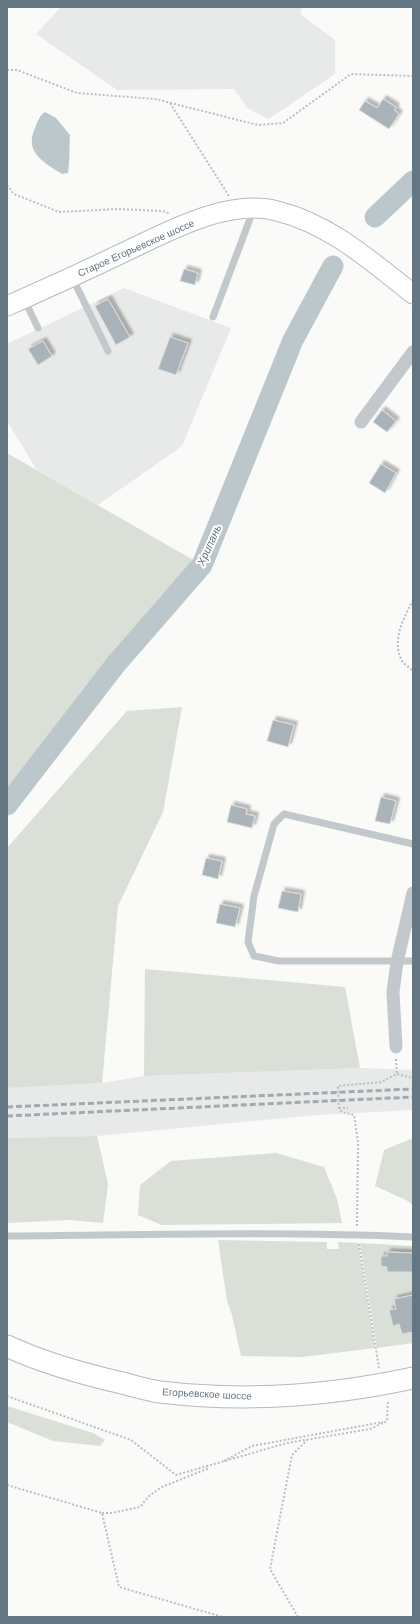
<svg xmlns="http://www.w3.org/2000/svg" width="420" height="1624" font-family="Helvetica,sans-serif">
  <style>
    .built { fill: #e8e9e9 }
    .green { fill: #dadfd7 }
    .water { fill: #bbc7cb }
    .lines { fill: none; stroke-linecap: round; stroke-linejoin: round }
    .river { stroke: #bbc7cb; stroke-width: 21 }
    .building { fill: #aab3b9; stroke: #dcdcda; filter: url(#shadow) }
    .secondary-casing { stroke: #b3babf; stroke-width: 21 }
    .primary-casing { stroke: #b5babe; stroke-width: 23 }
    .path { stroke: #bbbfc2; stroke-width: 2; stroke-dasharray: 2 2; stroke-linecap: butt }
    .service { stroke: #c3c8cc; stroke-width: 7 }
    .minor { stroke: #c3c8cc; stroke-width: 13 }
    .secondary { stroke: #fff; stroke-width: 19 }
    .primary { stroke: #fff; stroke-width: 21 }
    .rail { stroke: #a2aab0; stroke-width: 3; stroke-dasharray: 6 3; stroke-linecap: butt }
    .labels { text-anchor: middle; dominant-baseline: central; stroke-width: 4; stroke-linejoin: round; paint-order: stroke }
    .street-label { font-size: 10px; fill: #657683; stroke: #fff }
    .water-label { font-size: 11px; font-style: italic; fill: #60757c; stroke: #fff }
  </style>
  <defs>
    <filter id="shadow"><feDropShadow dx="3.5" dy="-3.5" stdDeviation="1" flood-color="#0004"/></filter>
  </defs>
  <rect width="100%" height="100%" fill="#fafaf8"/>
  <!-- built -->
  <g class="built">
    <polygon points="61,7 302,7 300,14 335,40 335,74 269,119 247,108 234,89 117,90 36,34"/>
    <polygon points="124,288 231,328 182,446 98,505 37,470 7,421 7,344"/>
    <polygon points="360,1068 413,1070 413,1110 317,1115 97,1136 7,1138 7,1088 102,1083 144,1076"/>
  </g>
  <!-- green -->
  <g class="green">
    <polygon points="7,453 202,565 116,664 7,805"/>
    <polygon points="182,707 163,812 118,906 102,1083 7,1088 7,848 127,711"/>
    <polygon points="145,969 345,987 360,1068 144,1076"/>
    <polygon points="97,1136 108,1184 103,1223 69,1220 7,1223 7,1138"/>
    <polygon points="413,1138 413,1205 406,1200 375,1186 384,1150"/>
    <polygon points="276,1153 324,1167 337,1199 342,1223 162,1225 138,1215 140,1185 171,1161"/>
    <polygon points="218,1240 327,1242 327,1249 339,1249 338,1242 358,1243 375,1348 302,1357 241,1356 232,1315 227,1301"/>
    <polygon points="360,1243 413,1246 413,1343 377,1348"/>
    <polygon points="7,1406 93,1433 105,1440 100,1446 53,1441 7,1422"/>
  </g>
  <!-- water -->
  <path class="water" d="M45,112l11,6 14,17c-1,13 0,25 -2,38l-6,1c-19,-12 -38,-22 -27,-46 3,-7 4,-12 10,-16z"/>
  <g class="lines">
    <!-- river -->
    <g class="river">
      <polyline points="375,217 413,181"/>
      <polyline points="7,805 116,664 202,565 293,340 333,266"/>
    </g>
  </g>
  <!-- building -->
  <g class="building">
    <polygon points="383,99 396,107 394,110 399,114 389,129 359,110 365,101 377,108"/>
    <polygon points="184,269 198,273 195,285 180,281"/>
    <polygon points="108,299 130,337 116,345 95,306"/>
    <polygon points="170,337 188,343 176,375 158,369"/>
    <polygon points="43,341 52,356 38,365 28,349"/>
    <polygon points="382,410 396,421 387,432 373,422"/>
    <polygon points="381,464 396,473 385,493 369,483"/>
    <polygon points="273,720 294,725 288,747 267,741"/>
    <polygon points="381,797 396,801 390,824 375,821"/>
    <polygon points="231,805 247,809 246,814 255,816 252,828 227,822"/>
    <polygon points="206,858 222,861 218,879 202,875"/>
    <polygon points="282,891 301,894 298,912 278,908"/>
    <polygon points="220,904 240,908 235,927 216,923"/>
    <polygon points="387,1252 413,1253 413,1272 387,1272 387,1267 381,1266 381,1256 387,1256"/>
    <polygon points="413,1295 413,1332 402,1334 399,1324 393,1326 389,1310 396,1309 394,1299"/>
  </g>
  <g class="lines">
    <defs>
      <path id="secondary" d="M7,306c36,-16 72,-32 107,-49 46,-21 111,-60 163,-46 53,13 94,50 136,83"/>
      <path id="primary" d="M7,1346c36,17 76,28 115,37 12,3 25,7 38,9 84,10 170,4 253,-14"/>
    </defs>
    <!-- secondary casing -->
    <use href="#secondary" class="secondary-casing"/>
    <!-- primary casing -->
    <use href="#primary" class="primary-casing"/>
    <!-- path -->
    <g class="path">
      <polyline points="7,70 17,70 77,93 155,99 258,125 283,123 351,74 413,76"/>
      <polyline points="170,103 229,196"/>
      <polyline points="7,185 14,194 59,212 118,209 163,211 170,214"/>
      <path d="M413,600c-9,18 -22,40 -11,61 2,3 8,7 11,10"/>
      <polyline points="396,1059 397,1074"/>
      <polyline points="339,1108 348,1108"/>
      <polyline points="357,1226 358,1142 354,1115 342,1112 339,1108 338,1086 381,1082 397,1074 413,1078"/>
      <polyline points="359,1244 379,1368"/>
      <polyline points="7,1396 131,1440 176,1475 287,1443 370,1429 387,1421 388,1400"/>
      <polyline points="224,1461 252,1446 383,1422"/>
      <polyline points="7,1485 102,1513 119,1587 223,1617"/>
      <polyline points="102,1513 111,1513 140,1507 149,1496 162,1487 209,1468"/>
      <polyline points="298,1617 270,1569 292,1455 307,1440"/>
    </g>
    <!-- service -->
    <g class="service">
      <polyline points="72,277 108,351"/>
      <polyline points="24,299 38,328"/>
      <polyline points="213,317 253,211"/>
      <polyline points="413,844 284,814 274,824 254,896 248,942 254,956 279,961 413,961"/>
      <path d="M7,1236c135,-1 271,-5 406,1"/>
    </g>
    <!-- minor -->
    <g class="minor">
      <polyline points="361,422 413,352"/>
      <polyline points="396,1047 393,992 397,962 413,893"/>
    </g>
    <!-- secondary -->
    <use href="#secondary" class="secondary"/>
    <!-- primary -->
    <use href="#primary" class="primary"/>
    <!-- rail -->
    <g class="rail">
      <polyline points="7,1107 413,1089"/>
      <polyline points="7,1116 413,1097"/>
    </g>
  </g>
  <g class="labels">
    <!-- street labels -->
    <g class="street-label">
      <text transform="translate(136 248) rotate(-24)">Старое Егорьевское шоссе</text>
      <text transform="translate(207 1394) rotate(3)">Егорьевское шоссе</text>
    </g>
    <!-- water labels -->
    <g class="water-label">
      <text transform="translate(209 545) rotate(-66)">Хрипань</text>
    </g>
  </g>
  <!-- border -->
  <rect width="420" height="1624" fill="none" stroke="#657683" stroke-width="16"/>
</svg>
